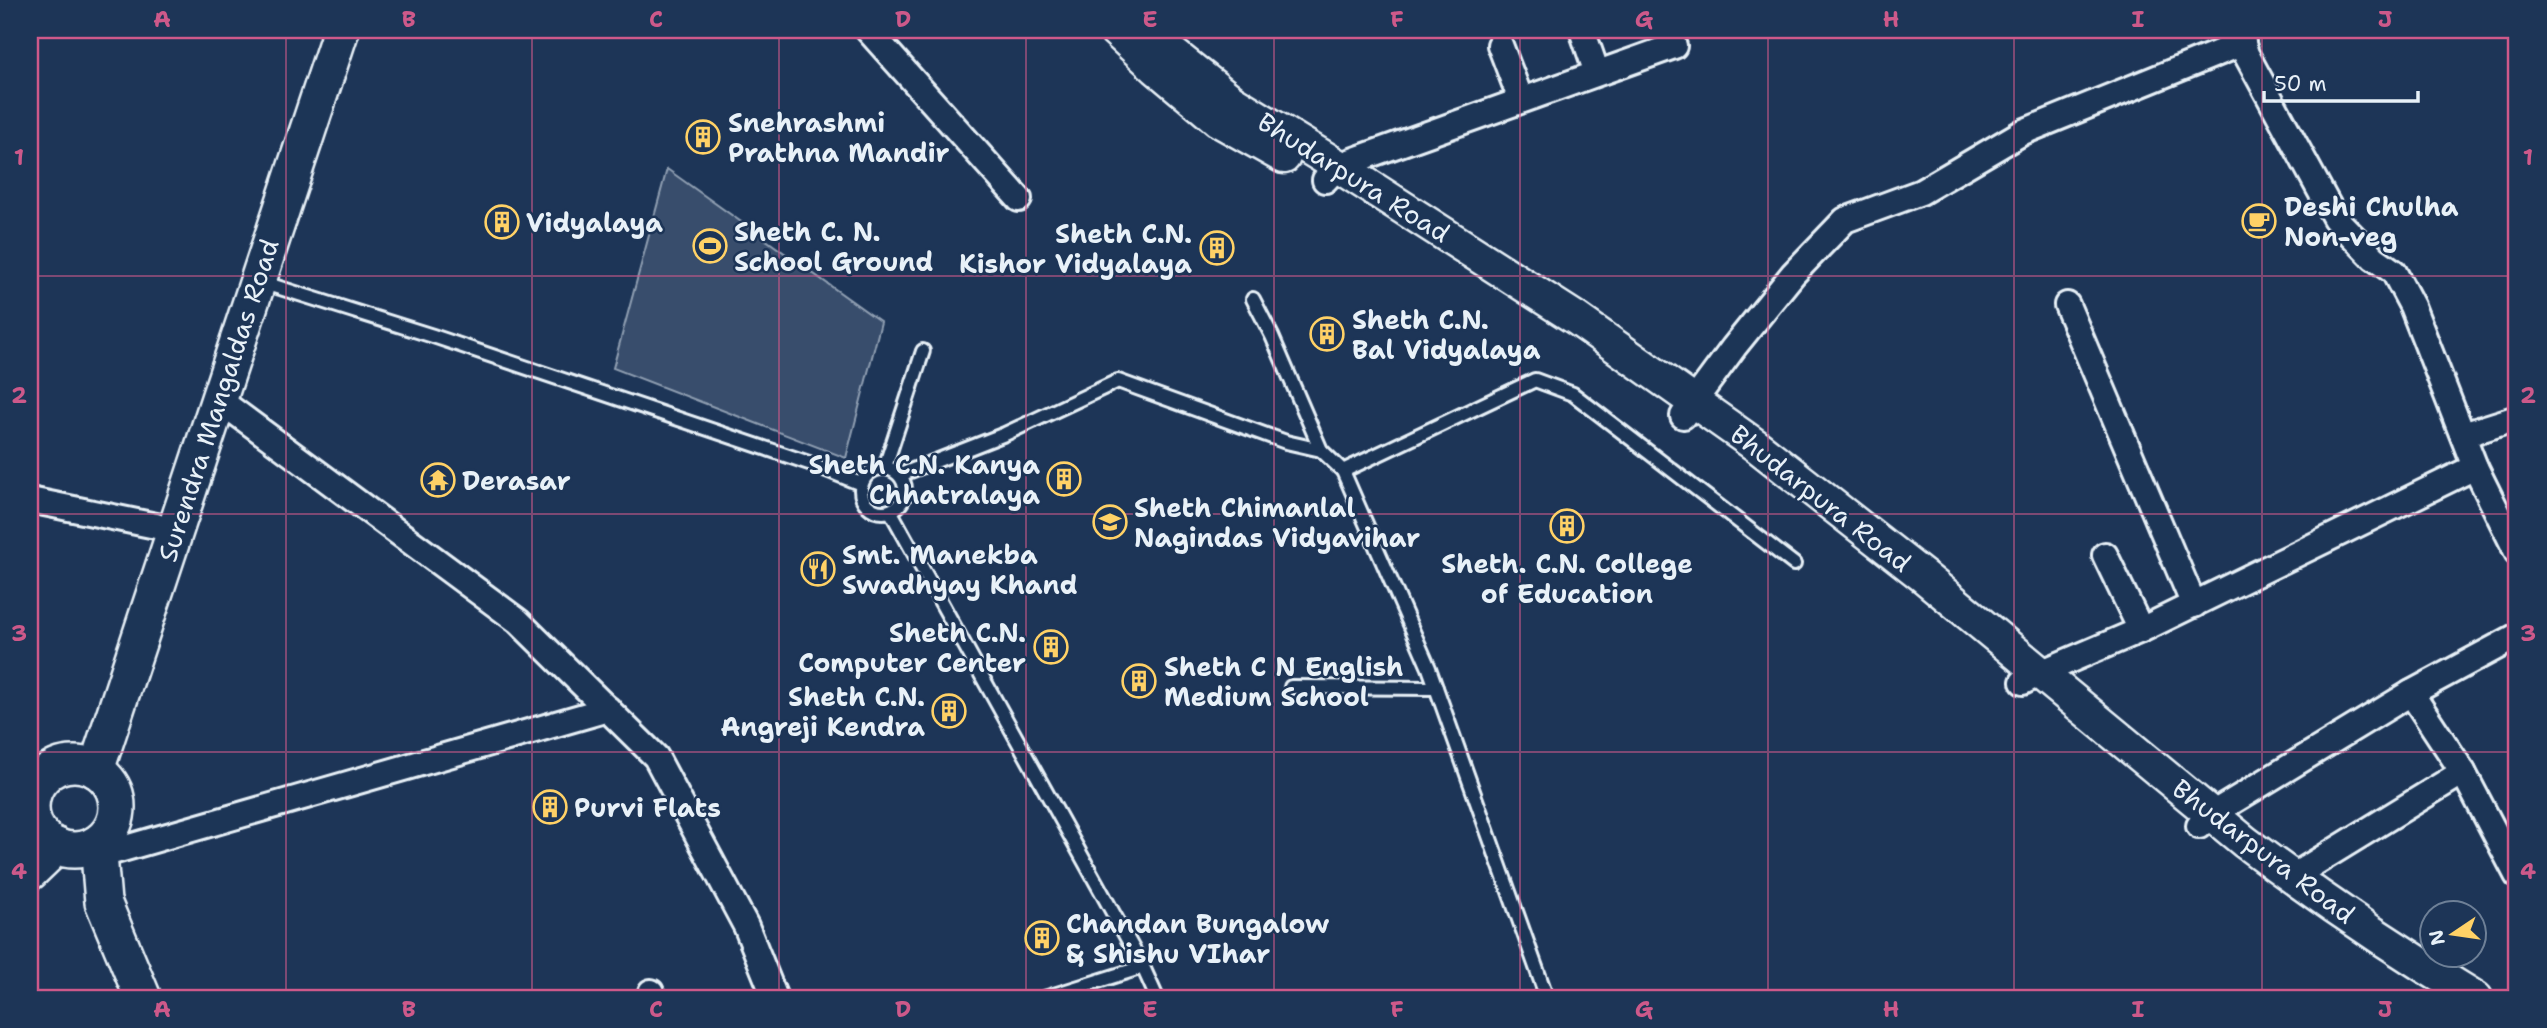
<svg xmlns="http://www.w3.org/2000/svg" width="2547" height="1028" font-family="'Shantell Sans',sans-serif">
  <style>
    .green { fill: #374d6c; stroke: #909fb2; stroke-width: 2 }
    .lines { fill: none; stroke-linecap: round; stroke-linejoin: round }
    .service-casing { stroke: #e8f1f8; stroke-width: 18 }
    .minor-casing { stroke: #e8f1f8; stroke-width: 30 }
    .tertiary-casing { stroke: #e8f1f8; stroke-width: 37 }
    .secondary-casing { stroke: #e8f1f8; stroke-width: 40 }
    .service { stroke: #1d3557; stroke-width: 12 }
    .minor { stroke: #1d3557; stroke-width: 24 }
    .tertiary { stroke: #1d3557; stroke-width: 32 }
    .secondary { stroke: #1d3557; stroke-width: 35 }
    .grid { fill: none; stroke: #cd598a; stroke-width: 2; stroke-opacity: 0.55 }
    .labels { text-anchor: middle; dominant-baseline: central; stroke-width: 5; stroke-linejoin: round; paint-order: stroke }
    .poi-label { font-size: 26px; font-weight: bold; fill: #e8f1f8; stroke: #1d3557; text-anchor: start }
    .street-label { font-size: 26px; fill: #e8f1f8; stroke: #1d3557 }
    .neatline { fill: none; stroke: #cd598a; stroke-width: 2.5 }
    .grid-label { font-size: 23px; text-anchor: middle; font-weight: bold; fill: #cd598a }
  </style>
  <rect width="100%" height="100%" fill="#1d3557"/>
  <filter id="ink" filterUnits="userSpaceOnUse"><feTurbulence type="fractalNoise" baseFrequency=".0143" numOctaves="2"/><feDisplacementMap in="SourceGraphic" scale="14" xChannelSelector="R" yChannelSelector="G"/><feConvolveMatrix kernelMatrix="1 2 1 2 8 2 1 2 1" color-interpolation-filters="sRGB"/></filter>
  <g filter="url(#ink)">
    <!-- green -->
    <polygon class="green" points="667,169 881,322 846,458 613,368"/>
    <g class="lines">
      <defs>
        <g id="service">
          <polyline points="261,282 433,336 809,463 861,484"/>
          <polyline points="1253,299 1272,336 1321,450 1343,471"/>
          <polyline points="885,467 923,351"/>
          <circle cx="883" cy="490" r="22"/>
          <polyline points="900,475 1005,434 1118,381 1286,442 1321,450"/>
          <polyline points="891,512 1143,967 1044,998"/>
          <polyline points="1291,687 1436,688"/>
          <polyline points="1143,967 1157,998"/>
          <polyline points="1547,998 1429,668 1343,471 1535,380 1573,394 1794,564"/>
        </g>
        <g id="minor">
          <polyline points="868,30 1019,199"/>
          <polyline points="1582,30 1597,73"/>
          <polyline points="2239,30 2246,54 2335,218 2374,258 2394,272 2412,306 2475,467 2517,552"/>
          <polyline points="1500,45 1521,100"/>
          <polyline points="1325,180 1338,166 1674,46 1668,30"/>
          <polyline points="2067,305 2194,605"/>
          <polyline points="219,400 518,621 656,757 746,926 775,998"/>
          <polyline points="1683,416 1734,347 1793,274 1845,220 1921,192 2023,132 2243,43"/>
          <polyline points="2463,435 2517,418"/>
          <polyline points="30,500 156,526"/>
          <polyline points="2105,555 2141,630"/>
          <polyline points="2023,682 2040,673 2141,630 2475,467"/>
          <polyline points="2411,693 2463,772 2517,875"/>
          <polyline points="30,790 34,791"/>
          <polyline points="2199,826 2212,814 2411,693 2517,636"/>
          <polyline points="98,856 608,709"/>
          <polyline points="2292,877 2463,772"/>
          <polyline points="651,992 653,998"/>
        </g>
        <g id="tertiary">
          <polyline points="1115,30 1156,68 1218,120 1284,157"/>
          <path d="M1143,30l89,71 106,65 239,153 181,128 165,129 322,266c74,56 151,108 231,156"/>
        </g>
        <g id="secondary">
          <circle cx="74" cy="807" r="43"/>
          <polyline points="96,770 341,30"/>
          <polyline points="98,843 103,902 143,998"/>
          <polyline points="30,872 57,846"/>
        </g>
      </defs>
      <!-- service casing -->
      <use href="#service" class="service-casing"/>
      <!-- minor casing -->
      <use href="#minor" class="minor-casing"/>
      <!-- tertiary casing -->
      <use href="#tertiary" class="tertiary-casing"/>
      <!-- secondary casing -->
      <use href="#secondary" class="secondary-casing"/>
      <!-- service -->
      <use href="#service" class="service"/>
      <!-- minor -->
      <use href="#minor" class="minor"/>
      <!-- tertiary -->
      <use href="#tertiary" class="tertiary"/>
      <!-- secondary -->
      <use href="#secondary" class="secondary"/>
    </g>
  </g>
  <!-- grid -->
  <path class="grid" d="M286,30v968M532,30v968M779,30v968M1026,30v968M1274,30v968M1520,30v968M1768,30v968M2014,30v968M2262,30v968M30,276h2487M30,514h2487M30,752h2487"/>
  <!-- icons -->
  <defs>
    <symbol id="building-ring" viewBox="-11 -11 22 22"><circle r="9.5" fill="#1d3557" stroke="#ffd166" stroke-width="1.5"/><path d="M-4-6H4V6H1V3H-1V6H-4ZM-2.5-4.3h1.7v1.8h-1.7ZM.8-4.3h1.7v1.8H.8ZM-2.5-1h1.7V.8h-1.7ZM.8-1h1.7V.8H.8Z" fill="#ffd166"/></symbol>
    <symbol id="cafe-ring" viewBox="-11 -11 22 22"><circle r="9.5" fill="#1d3557" stroke="#ffd166" stroke-width="1.5"/><path d="M-5.5-4.5H6V0H3Q3 3.5 0 3.5H-2.5Q-5.5 3.5-5.5 0ZM3-3.2v2h1.7v-2ZM-6 4.5H4V6H-6Z" fill="#ffd166"/></symbol>
    <symbol id="stadium-ring" viewBox="-11 -11 22 22"><circle r="9.5" fill="#1d3557" stroke="#ffd166" stroke-width="1.5"/><path d="M0-5a6.5 5 0 1 0 0 10a6.5 5 0 1 0 0-10ZM-3.5-1.8h7v3.6h-7Z" fill="#ffd166"/></symbol>
    <symbol id="temple-ring" viewBox="-11 -11 22 22"><circle r="9.5" fill="#1d3557" stroke="#ffd166" stroke-width="1.5"/><path d="M0-6L5-2H3V0L6.5 2.5H4V6H1.5V3h-3V6H-4V2.5H-6.5L-3 0V-2H-5Z" fill="#ffd166"/></symbol>
    <symbol id="school-ring" viewBox="-11 -11 22 22"><circle r="9.5" fill="#1d3557" stroke="#ffd166" stroke-width="1.5"/><path d="M0-5L7-2L0 1L-7-2ZM-4 1L0 2.5L4 1V4Q0 6-4 4Z" fill="#ffd166"/></symbol>
    <symbol id="restaurant-ring" viewBox="-11 -11 22 22"><circle r="9.5" fill="#1d3557" stroke="#ffd166" stroke-width="1.5"/><path d="M-5-6h1v4h1v-4h1v4h1v-4h1v5L-1.5 .5V6h-2V.5L-5-1ZM5-6V6H3V1.5H1.5Q1.5-4 5-6Z" fill="#ffd166"/></symbol>
  </defs>
  <g fill-rule="evenodd">
    <use href="#building-ring" x="684" y="118" width="38" height="38"/>
    <use href="#cafe-ring" x="2240" y="202" width="38" height="38"/>
    <use href="#building-ring" x="483" y="203" width="38" height="38"/>
    <use href="#stadium-ring" x="691" y="227" width="38" height="38"/>
    <use href="#building-ring" x="1198" y="229" width="38" height="38"/>
    <use href="#building-ring" x="1308" y="315" width="38" height="38"/>
    <use href="#building-ring" x="1045" y="460" width="38" height="38"/>
    <use href="#temple-ring" x="419" y="461" width="38" height="38"/>
    <use href="#school-ring" x="1091" y="503" width="38" height="38"/>
    <use href="#building-ring" x="1548" y="507" width="38" height="38"/>
    <use href="#restaurant-ring" x="799" y="550" width="38" height="38"/>
    <use href="#building-ring" x="1032" y="628" width="38" height="38"/>
    <use href="#building-ring" x="1120" y="662" width="38" height="38"/>
    <use href="#building-ring" x="930" y="692" width="38" height="38"/>
    <use href="#building-ring" x="531" y="788" width="38" height="38"/>
    <use href="#building-ring" x="1023" y="919" width="38" height="38"/>
  </g>
  <g class="labels">
    <!-- poi labels -->
    <g class="poi-label">
      <text x="728" y="122">Snehrashmi<tspan x="728" dy="30">Prathna Mandir</tspan></text>
      <text x="2284" y="206">Deshi Chulha<tspan x="2284" dy="30">Non-veg</tspan></text>
      <text x="526" y="222">Vidyalaya</text>
      <text x="734" y="231">Sheth C. N.<tspan x="734" dy="30">School Ground</tspan></text>
      <text x="1192" y="233" text-anchor="end">Sheth C.N.<tspan x="1192" dy="30">Kishor Vidyalaya</tspan></text>
      <text x="1352" y="319">Sheth C.N.<tspan x="1352" dy="30">Bal Vidyalaya</tspan></text>
      <text x="1040" y="464" text-anchor="end">Sheth C.N. Kanya<tspan x="1040" dy="30">Chhatralaya</tspan></text>
      <text x="462" y="480">Derasar</text>
      <text x="1134" y="507">Sheth Chimanlal<tspan x="1134" dy="30">Nagindas Vidyavihar</tspan></text>
      <text x="842" y="554">Smt. Manekba<tspan x="842" dy="30">Swadhyay Khand</tspan></text>
      <text x="1567" y="563" text-anchor="middle">Sheth. C.N. College<tspan x="1567" dy="30">of Education</tspan></text>
      <text x="1026" y="632" text-anchor="end">Sheth C.N.<tspan x="1026" dy="30">Computer Center</tspan></text>
      <text x="1164" y="666">Sheth C N English<tspan x="1164" dy="30">Medium School</tspan></text>
      <text x="925" y="696" text-anchor="end">Sheth C.N.<tspan x="925" dy="30">Angreji Kendra</tspan></text>
      <text x="574" y="807">Purvi Flats</text>
      <text x="1066" y="923">Chandan Bungalow<tspan x="1066" dy="30">&amp; Shishu VIhar</tspan></text>
    </g>
    <!-- street labels -->
    <g class="street-label">
      <text transform="translate(1354 177) rotate(32)">Bhudarpura Road</text>
      <text transform="translate(218 400) rotate(-72)">Surendra Mangaldas Road</text>
      <text transform="translate(1821 498) rotate(38)">Bhudarpura Road</text>
      <text transform="translate(2264 851) rotate(37)">Bhudarpura Road</text>
    </g>
  </g>
  <!-- margin -->
  <rect width="2547" height="1028" fill="none" stroke="#1d3557" stroke-width="77"/>
  <!-- north arrow -->
  <g transform="translate(2453 934) rotate(257)"><circle r="33" fill="#1d3557" stroke="#6e8097" stroke-width="2"/>
  <path d="M0-5L12 26L0 18L-12 26Z" fill="#ffd166"/>
  <text y="-10" font-size="19" font-weight="bold" text-anchor="middle" fill="#e8f1f8">N</text>
  </g>
  <!-- scale -->
  <path d="M2264 91v10h154v-10" fill="none" stroke="#e8f1f8" stroke-width="3.5"/>
  <text x="2274" y="91" font-size="21" fill="#e8f1f8" stroke="#1d3557" stroke-width="5" paint-order="stroke">50 m</text>
  <rect x="38" y="38" width="2470" height="952" class="neatline"/>
  <g class="grid-label">
    <text x="162" y="27">A</text>
    <text x="409" y="27">B</text>
    <text x="656" y="27">C</text>
    <text x="903" y="27">D</text>
    <text x="1150" y="27">E</text>
    <text x="1397" y="27">F</text>
    <text x="1644" y="27">G</text>
    <text x="1891" y="27">H</text>
    <text x="2138" y="27">I</text>
    <text x="2385" y="27">J</text>
    <text x="19" y="165">1</text>
    <text x="2528" y="165">1</text>
    <text x="19" y="403">2</text>
    <text x="2528" y="403">2</text>
    <text x="19" y="641">3</text>
    <text x="2528" y="641">3</text>
    <text x="19" y="879">4</text>
    <text x="2528" y="879">4</text>
    <text x="162" y="1017">A</text>
    <text x="409" y="1017">B</text>
    <text x="656" y="1017">C</text>
    <text x="903" y="1017">D</text>
    <text x="1150" y="1017">E</text>
    <text x="1397" y="1017">F</text>
    <text x="1644" y="1017">G</text>
    <text x="1891" y="1017">H</text>
    <text x="2138" y="1017">I</text>
    <text x="2385" y="1017">J</text>
  </g>
</svg>
